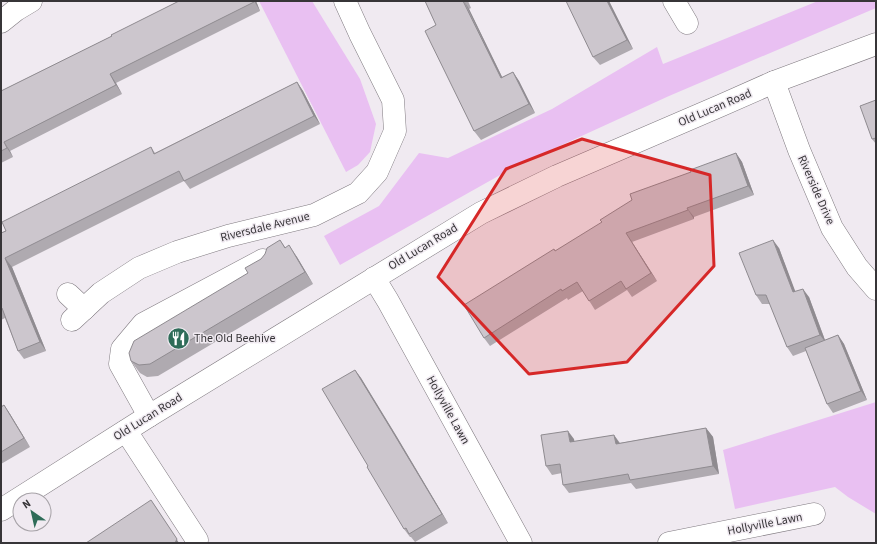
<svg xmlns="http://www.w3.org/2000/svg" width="877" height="544" font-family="'Source Sans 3',sans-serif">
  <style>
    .green { fill: #e9c0f2 }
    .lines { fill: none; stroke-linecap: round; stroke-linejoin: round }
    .minor-casing { stroke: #807b81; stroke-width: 23 }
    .minor { stroke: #fff; stroke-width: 22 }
    .wall { fill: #afaab0 }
    .shaded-wall { fill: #8f8b90 }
    .building { fill: #ccc6cd; stroke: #8f8b90 }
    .marked { fill: #d62828; fill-opacity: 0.2; stroke: #d62828; stroke-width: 3; stroke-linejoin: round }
    .labels { text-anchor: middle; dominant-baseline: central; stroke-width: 3; stroke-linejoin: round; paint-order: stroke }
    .street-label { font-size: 12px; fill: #373538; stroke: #f0eaf1 }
    .poi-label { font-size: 12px; fill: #373538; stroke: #f0eaf1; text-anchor: start }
  </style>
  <rect width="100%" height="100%" fill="#f0eaf1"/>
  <!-- green -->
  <g class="green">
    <polygon points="259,1 312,1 360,79 376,124 370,152 358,165 346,172"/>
    <polygon points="818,1 876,1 876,8 669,96 516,166 340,265 324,236 379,206 419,153 448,158 552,109 657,47 663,64"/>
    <polygon points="876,402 876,514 848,497 835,487 735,509 723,450"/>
  </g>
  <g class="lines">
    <defs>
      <g id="minor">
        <polyline points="674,1 687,23"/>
        <polyline points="1,22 16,10 31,1"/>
        <polyline points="774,82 799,150 832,228 857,267 876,289"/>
        <polyline points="374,278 388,301 521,543"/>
        <polyline points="68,294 84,309"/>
        <polyline points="72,320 101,293 139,268 177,252 228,236 314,215 358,193 377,172 395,131 393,100 360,34 345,1"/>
        <polyline points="149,416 120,364 122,349 143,324 263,260"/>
        <polyline points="126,431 197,540"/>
        <polyline points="1,510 149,416 481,213 557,176 722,105 774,82 876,44"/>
        <polyline points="669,543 814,514"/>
      </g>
    </defs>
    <!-- minor casing -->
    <use href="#minor" class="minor-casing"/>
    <!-- minor -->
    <use href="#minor" class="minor"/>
  </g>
  <!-- wall -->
  <g class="wall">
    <polygon points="179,1 256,1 260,11 116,83 122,94 10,151 13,157 1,163 1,91 112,36"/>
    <polygon points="425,1 468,1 471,8 469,9 502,77 513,72 519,81 535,113 481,140 474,131 436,25"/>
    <polygon points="609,1 633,49 600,65 593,57"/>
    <polygon points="297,82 303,91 320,124 190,189 184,181 12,267 46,351 24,359 18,351 5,318 1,320 1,233 6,231 151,147 155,153"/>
    <polygon points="876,100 876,144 872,139"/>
    <polygon points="736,153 742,162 754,195 694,217 694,219 632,242 657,281 632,297 627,290 595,310 583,291 568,300 567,298 490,346 484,338 555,251 691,172"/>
    <polygon points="280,240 285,247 297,257 313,284 158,376 147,377 140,373 131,361 248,273 261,259"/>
    <polygon points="779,248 795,292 809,297 825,340 838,335 844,344 867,400 833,413 827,404 806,351 793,356 787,347 770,304 762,304 756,295"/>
    <polygon points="355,370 361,378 397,437 448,523 415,542 411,537 410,537 404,529 368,466"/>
    <polygon points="4,405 10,414 30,447 1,464 1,407"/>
    <polygon points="706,428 713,437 719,474 636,489 631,483 569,493 563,485 562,473 552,475 546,466 574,439 574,442 614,435 620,443"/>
  </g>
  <!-- shaded-wall -->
  <g class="shaded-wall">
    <polygon points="254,1 256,1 260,11"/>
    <polygon points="464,1 469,9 507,87 501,78"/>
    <polygon points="607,1 609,1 633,49 627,40"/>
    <polygon points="513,72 519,81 535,113 529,104"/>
    <polygon points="110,74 116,83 122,94 116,85"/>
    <polygon points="297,82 303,91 320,124 314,116"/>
    <polygon points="4,142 10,151 13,157 7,148"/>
    <polygon points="736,153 742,162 754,195 748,186"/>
    <polygon points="687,208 694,217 694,219 688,210"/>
    <polygon points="626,233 632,242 657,281 651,273"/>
    <polygon points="773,240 779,248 799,301 793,292"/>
    <polygon points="289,245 297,257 313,284 305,272"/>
    <polygon points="5,258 12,267 46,351 40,342"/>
    <polygon points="803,289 809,297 826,343 820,335"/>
    <polygon points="838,335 844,344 867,400 861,391"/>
    <polygon points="355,370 361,378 397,437 448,523 442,514"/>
    <polygon points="4,405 10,414 30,447 24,438"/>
    <polygon points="706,428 713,437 719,474 713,466"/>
    <polygon points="568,431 574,439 576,451 570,442"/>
    <polygon points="614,435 620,444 616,444"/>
    <polygon points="151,500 157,509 179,543 175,543"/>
  </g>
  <!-- building -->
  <g class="building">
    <polygon points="179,1 254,1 254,2 110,74 116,85 4,142 7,148 1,151 1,91 112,36 111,35"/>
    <polygon points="425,1 463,1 501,78 513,72 529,104 474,131 425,31 436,25"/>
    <polygon points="566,1 607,1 627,40 593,57"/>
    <polygon points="297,82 314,116 184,181 179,171 5,258 40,342 18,351 2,308 1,308 1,233 6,231 2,222 151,147 154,154"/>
    <polygon points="876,100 876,138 872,139 860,106"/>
    <polygon points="736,153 748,186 687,208 688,210 626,233 651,273 626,289 621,281 589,301 577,282 562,291 561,289 484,338 464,305 554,249 555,251 602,222 600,220 632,200 630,194 691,172 690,170"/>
    <polygon points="280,240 285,248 289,245 305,272 150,364 139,365 131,361 129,353 134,341 248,273 245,268 261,259 265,254 267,248"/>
    <polygon points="773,240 793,292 803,289 820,335 787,347 766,295 756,295 739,253"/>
    <polygon points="838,335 861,391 827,404 805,348"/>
    <polygon points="355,370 391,429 442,514 409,534 406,528 404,529 367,467 368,466 322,389"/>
    <polygon points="4,405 24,438 1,452 1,407"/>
    <polygon points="706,428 713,466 630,480 628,474 563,485 560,464 546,466 541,435 568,431 570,442 614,435 616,444"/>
    <polygon points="151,500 177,539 175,543 86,543"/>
  </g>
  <!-- marked area -->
  <path class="marked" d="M582,139l128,36 4,91 -87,96 -98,12 -91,-97 68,-108z"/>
  <!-- icons -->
  <defs>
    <symbol id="restaurant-disc" viewBox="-11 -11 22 22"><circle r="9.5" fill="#2e6c58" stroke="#f0eaf1"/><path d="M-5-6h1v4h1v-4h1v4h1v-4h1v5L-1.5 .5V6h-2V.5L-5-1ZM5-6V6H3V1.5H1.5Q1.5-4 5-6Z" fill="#fff"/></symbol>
  </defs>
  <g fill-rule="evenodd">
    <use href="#restaurant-disc" x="166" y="326" width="25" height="25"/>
  </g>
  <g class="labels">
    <!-- street labels -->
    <g class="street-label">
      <text transform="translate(715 108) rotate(-23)">Old Lucan Road</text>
      <text transform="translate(816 190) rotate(66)">Riverside Drive</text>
      <text transform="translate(265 227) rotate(-14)">Riversdale Avenue</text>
      <text transform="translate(423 247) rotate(-31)">Old Lucan Road</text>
      <text transform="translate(448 410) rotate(61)">Hollyville Lawn</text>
      <text transform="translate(148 417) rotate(-32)">Old Lucan Road</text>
      <text transform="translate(765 524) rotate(-11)">Hollyville Lawn</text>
    </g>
    <!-- poi labels -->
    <g class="poi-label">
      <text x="194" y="338">The Old Beehive</text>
    </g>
  </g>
  <!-- border -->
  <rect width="877" height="544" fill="none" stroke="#373538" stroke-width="4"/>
  <!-- north arrow -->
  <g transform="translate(32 512) rotate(326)"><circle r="19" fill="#f0eaf1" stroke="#a6a2a7"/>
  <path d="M0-3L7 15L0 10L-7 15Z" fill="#2e6c58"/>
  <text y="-6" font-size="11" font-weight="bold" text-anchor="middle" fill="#373538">N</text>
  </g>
</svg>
